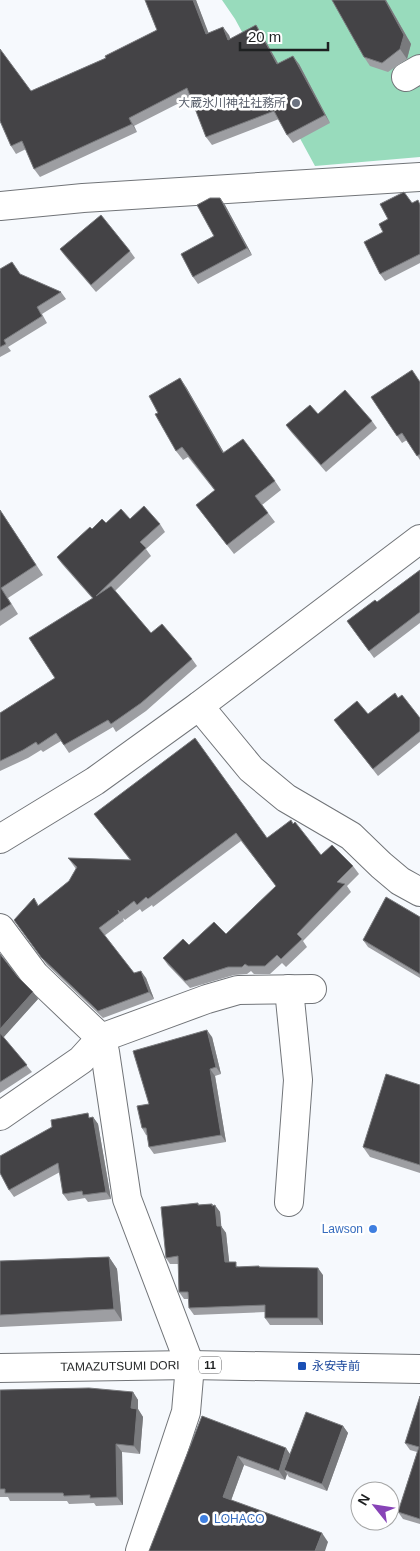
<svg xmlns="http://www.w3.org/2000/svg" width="420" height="1551" font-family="Arial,'Noto Sans JP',sans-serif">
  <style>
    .forest { fill: #98dbbc }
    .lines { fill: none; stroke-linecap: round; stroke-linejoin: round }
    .minor-casing { stroke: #717478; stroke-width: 30 }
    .major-casing { stroke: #717478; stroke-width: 30 }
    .minor { stroke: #fff; stroke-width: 28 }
    .major { stroke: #fff; stroke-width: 28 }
    .wall { fill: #9d9ea2 }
    .shaded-wall { fill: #797a7d }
    .building { fill: #444346; stroke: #797a7d }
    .worship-dot { fill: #6b7280; stroke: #fff; stroke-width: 2 }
    .shop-dot { fill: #3f7fe0; stroke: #fff; stroke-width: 2 }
    .transit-dot { fill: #1a4fb4; stroke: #fff; stroke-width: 2 }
    .labels { text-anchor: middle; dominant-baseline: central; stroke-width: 5; stroke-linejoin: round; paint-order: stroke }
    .shield { fill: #fff; stroke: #626364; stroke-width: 1 }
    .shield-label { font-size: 11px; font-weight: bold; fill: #1e2021 }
    .worship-label { font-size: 12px; fill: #5b616d; stroke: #fff; text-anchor: end }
    .shop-label { font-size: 12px; fill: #366cbe; stroke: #fff; text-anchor: end }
    .street-label { font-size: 12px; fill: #1e2021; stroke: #fff }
    .transit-label { font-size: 12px; fill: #164399; stroke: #fff; text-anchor: start }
  </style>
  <rect width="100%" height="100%" fill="#f6f9fd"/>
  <!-- forest -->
  <polygon class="forest" points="222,0 420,0 420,157 315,166 235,19"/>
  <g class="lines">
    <defs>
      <g id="minor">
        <polyline points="406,77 420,69"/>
        <polyline points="0,206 83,198 420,177"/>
        <polyline points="199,706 251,769 286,798 351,836 381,865 400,881 420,892"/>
        <polyline points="0,839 95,781 199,706 420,539"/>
        <polyline points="0,928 35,975 101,1038 105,1052 127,1199 190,1365 186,1412 140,1551"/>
        <polyline points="0,1116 81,1060 101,1038 207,999 238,990 312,989"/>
        <polyline points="289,1202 298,1080 289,989"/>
      </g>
      <g id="major">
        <path id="s1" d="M0,1368l190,-3 230,4"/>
      </g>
    </defs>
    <!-- minor casing -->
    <use href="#minor" class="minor-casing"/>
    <!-- major casing -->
    <use href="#major" class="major-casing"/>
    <!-- minor -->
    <use href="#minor" class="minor"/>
    <!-- major -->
    <use href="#major" class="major"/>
  </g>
  <!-- wall -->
  <g class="wall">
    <polygon points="145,0 196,0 208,33 229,35 230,39 261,33 278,64 299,64 330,123 293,143 287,135 279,119 212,145 206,137 191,97 134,126 137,132 40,177 34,169 26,149 16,154 11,146 31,91 106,58 157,30"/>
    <polygon points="332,0 386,0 411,44 407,59 388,72 370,66 364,57"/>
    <polygon points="220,198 225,205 252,255 198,284 193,277 214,236"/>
    <polygon points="412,203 420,204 420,263 385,281 380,274 383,232 388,219"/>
    <polygon points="60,249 130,251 135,258 96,292 65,256"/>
    <polygon points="0,269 20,275 61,292 66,299 42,314 47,323 8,347 11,351 0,357"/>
    <polygon points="420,382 420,460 407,440 402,443 371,397"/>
    <polygon points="186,387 224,453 275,481 281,490 262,505 275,522 234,554 196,505 215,491 188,457 183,460 176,451 158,413"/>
    <polygon points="318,414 372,421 377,428 326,472 291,432 286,425"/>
    <polygon points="0,510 43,575 8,598 18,614 0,626"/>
    <polygon points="130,519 160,524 165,532 146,549 151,556 115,591 151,633 192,659 197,666 146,711 116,732 113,727 69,753 61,741 43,752 41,750 28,758 0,771 0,713 55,678 92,598 62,564 57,557 92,529 106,523"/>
    <polygon points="420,570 420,623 374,658 347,621 377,602"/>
    <polygon points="368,714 420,718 420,742 378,776 334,720"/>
    <polygon points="94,814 267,838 293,824 321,855 353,866 359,874 347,886 351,892 303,941 307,947 286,967 282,963 270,974 254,974 251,971 247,974 234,975 190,988 168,965 163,958 189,945 226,934 276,886 241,841 153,907 152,905 142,912 140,909 125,920 123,918 124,921 104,936 134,973 146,978 154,999 103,1018 47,965 14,920 34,898 39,906 69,881 76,869 68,858 130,860"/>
    <polygon points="420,917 420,978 368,947 363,940"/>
    <polygon points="0,954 18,977 38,999 3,1037 32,1072 0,1093"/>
    <polygon points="212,1037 221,1074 215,1076 226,1142 154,1154 149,1147 147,1135 146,1135 142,1128"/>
    <polygon points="420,1085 420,1173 370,1157 363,1147"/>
    <polygon points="91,1117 93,1117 98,1124 111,1199 88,1202 85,1198 68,1201 63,1194 60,1172 14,1197 9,1190"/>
    <polygon points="198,1203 199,1205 212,1204 220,1212 221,1226 226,1233 229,1262 239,1267 259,1266 260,1267 323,1275 323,1325 270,1325 265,1318 265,1312 194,1315 189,1308 189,1299 184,1299 179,1292 178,1264 170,1264 166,1258"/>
    <polygon points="109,1257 117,1269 122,1321 0,1327 0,1261"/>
    <polygon points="0,1390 133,1392 138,1400 138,1409 143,1417 140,1454 122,1452 123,1505 96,1506 94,1503 69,1504 67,1501 10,1501 8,1497 0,1497"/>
    <polygon points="420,1396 420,1524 403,1519 398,1512 417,1452 410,1450 405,1443"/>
    <polygon points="202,1416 290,1454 343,1426 348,1433 327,1491 289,1477 287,1474 285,1480 244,1465 231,1500 328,1542 149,1551"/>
  </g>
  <!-- shaded-wall -->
  <g class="shaded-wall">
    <polygon points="193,0 196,0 212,42 206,34"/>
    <polygon points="385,0 386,0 411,44 407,59 400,49"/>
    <polygon points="256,25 261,33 283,72 277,64"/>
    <polygon points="223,27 229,35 234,48 228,40"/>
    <polygon points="293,56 299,64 330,123 325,115"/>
    <polygon points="129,118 134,126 137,132 132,124"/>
    <polygon points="220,198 225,205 252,255 247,248"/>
    <polygon points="180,378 186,387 230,463 223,453"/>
    <polygon points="141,971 146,978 154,999 149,992"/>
    <polygon points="33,992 38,999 3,1038 0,1034 0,1029"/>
    <polygon points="207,1030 212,1037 221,1074 216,1067"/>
    <polygon points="210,1069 215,1076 226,1142 221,1135"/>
    <polygon points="93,1117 98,1124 111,1199 106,1192"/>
    <polygon points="212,1204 215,1208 215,1205 220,1212 222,1233 217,1226"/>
    <polygon points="221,1226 226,1233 230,1269 225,1262"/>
    <polygon points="109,1257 117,1269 122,1321 114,1309"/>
    <polygon points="318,1268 323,1275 323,1325 318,1318"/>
    <polygon points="133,1392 138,1400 138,1409 143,1417 140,1454 134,1446 131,1408"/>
    <polygon points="343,1426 348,1433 327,1491 322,1484"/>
    <polygon points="116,1444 122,1452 123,1505 117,1497"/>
    <polygon points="286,1448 292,1457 284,1470 287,1474 285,1480 279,1471"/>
    <polygon points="238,1456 244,1465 229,1506 223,1497"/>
    <polygon points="322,1533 328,1542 325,1551 315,1551"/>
  </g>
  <!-- building -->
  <g class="building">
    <polygon points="145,0 193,0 206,34 223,27 228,40 256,25 277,64 293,56 325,115 287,135 274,111 206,137 187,88 129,118 132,124 34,169 22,141 11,146 0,121 0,49 31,91 106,58 105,56 157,30"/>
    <polygon points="332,0 385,0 404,35 400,49 382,63 364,57"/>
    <polygon points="404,192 412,203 418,200 420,205 420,254 380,274 364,242 383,232 379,224 388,219 380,204"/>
    <polygon points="210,198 220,198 247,248 193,277 181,254 214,236 197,205"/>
    <polygon points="101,215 130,251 91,285 60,249"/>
    <polygon points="12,262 20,274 61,292 37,307 42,316 4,340 6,344 0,347 0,269"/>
    <polygon points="412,370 420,382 420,454 417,456 402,433 397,436 371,397"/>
    <polygon points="180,378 223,453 243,439 275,481 255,496 268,513 227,545 196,505 215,490 182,447 176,451 155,414 158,413 149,396"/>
    <polygon points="345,390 372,421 321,465 286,425 310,405 318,414"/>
    <polygon points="144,506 160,524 140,542 146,548 96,596 111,586 151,633 162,624 192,659 141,703 111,724 108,720 64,745 56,733 38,745 36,742 23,750 0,761 0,713 55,678 29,638 93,598 57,557 90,527 92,529 102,519 106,523 121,509 130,519"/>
    <polygon points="0,510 36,565 1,588 11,604 0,611"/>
    <polygon points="420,570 420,612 369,651 347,621 375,600 377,602"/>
    <polygon points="395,693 398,698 402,695 420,718 420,731 373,769 334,720 357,701 368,714"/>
    <polygon points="195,738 267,838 291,820 293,824 295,822 321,855 332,845 353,866 337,882 345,884 297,934 302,939 281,959 277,955 265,966 248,966 245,964 242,967 228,967 185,981 163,958 183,939 189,945 214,922 226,934 276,886 236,833 148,899 146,897 137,905 134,901 120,912 118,910 119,913 99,928 134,973 141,971 149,992 98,1011 41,957 14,920 34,898 38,906 69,881 77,867 68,858 131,860 94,814"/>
    <polygon points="386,897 420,917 420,974 363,940"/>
    <polygon points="0,954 18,977 33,992 0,1029"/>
    <polygon points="207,1030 216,1067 210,1069 221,1135 149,1147 146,1128 142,1128 137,1106 149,1104 133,1051"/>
    <polygon points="0,1033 27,1065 0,1082"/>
    <polygon points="386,1074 420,1085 420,1165 363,1147"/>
    <polygon points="88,1113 89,1118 93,1117 106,1192 83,1195 82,1191 63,1194 58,1163 9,1190 0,1173 0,1156 52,1127 51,1120"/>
    <polygon points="198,1203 198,1205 212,1204 212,1206 215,1205 217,1226 221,1226 225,1262 236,1262 236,1267 259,1266 259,1267 318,1268 318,1318 265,1318 265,1305 189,1308 188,1292 179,1292 178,1256 166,1258 161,1207"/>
    <polygon points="109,1257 114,1309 0,1315 0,1261"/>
    <polygon points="89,1388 133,1392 131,1408 137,1409 134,1446 116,1444 117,1497 90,1498 90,1495 64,1496 63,1493 5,1493 5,1489 0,1489 0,1390"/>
    <polygon points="420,1396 420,1519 398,1512 419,1447 405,1443"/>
    <polygon points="306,1412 343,1426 322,1484 284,1470"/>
    <polygon points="202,1416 286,1448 279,1471 238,1456 223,1497 322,1533 315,1551 149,1551"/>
  </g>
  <!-- markers -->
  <circle class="worship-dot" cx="296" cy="103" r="5"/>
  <g class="shop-dot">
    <circle cx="373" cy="1229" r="5"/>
    <circle cx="204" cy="1519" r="5"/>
  </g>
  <rect class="transit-dot" x="297" y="1361" width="10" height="10" rx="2.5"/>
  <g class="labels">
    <!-- shield labels -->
    <rect class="shield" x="199" y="1356.5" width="22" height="17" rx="4"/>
    <g class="shield-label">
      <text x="210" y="1365">11</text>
    </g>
    <!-- worship labels -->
    <g class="worship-label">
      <text x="286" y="103">大蔵氷川神社社務所</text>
    </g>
    <!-- shop labels -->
    <g class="shop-label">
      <text x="363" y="1229">Lawson</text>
      <text x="214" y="1519" text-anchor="start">LOHACO</text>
    </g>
    <!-- street labels -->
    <g class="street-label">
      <text stroke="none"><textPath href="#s1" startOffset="120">TAMAZUTSUMI DORI</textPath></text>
    </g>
    <!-- transit labels -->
    <g class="transit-label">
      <text x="312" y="1366">永安寺前</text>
    </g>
  </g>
  <!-- north arrow -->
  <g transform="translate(375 1506) rotate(300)"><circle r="24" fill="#ffffff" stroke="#a5a6a6"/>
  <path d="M0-4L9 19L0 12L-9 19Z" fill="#8743b7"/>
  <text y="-8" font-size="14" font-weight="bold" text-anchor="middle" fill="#1e2021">N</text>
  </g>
  <!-- scale -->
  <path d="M240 42v8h88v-8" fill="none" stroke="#1e2021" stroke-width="2.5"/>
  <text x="248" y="42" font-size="15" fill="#1e2021" stroke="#ffffff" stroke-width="4" paint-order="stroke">20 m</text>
</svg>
